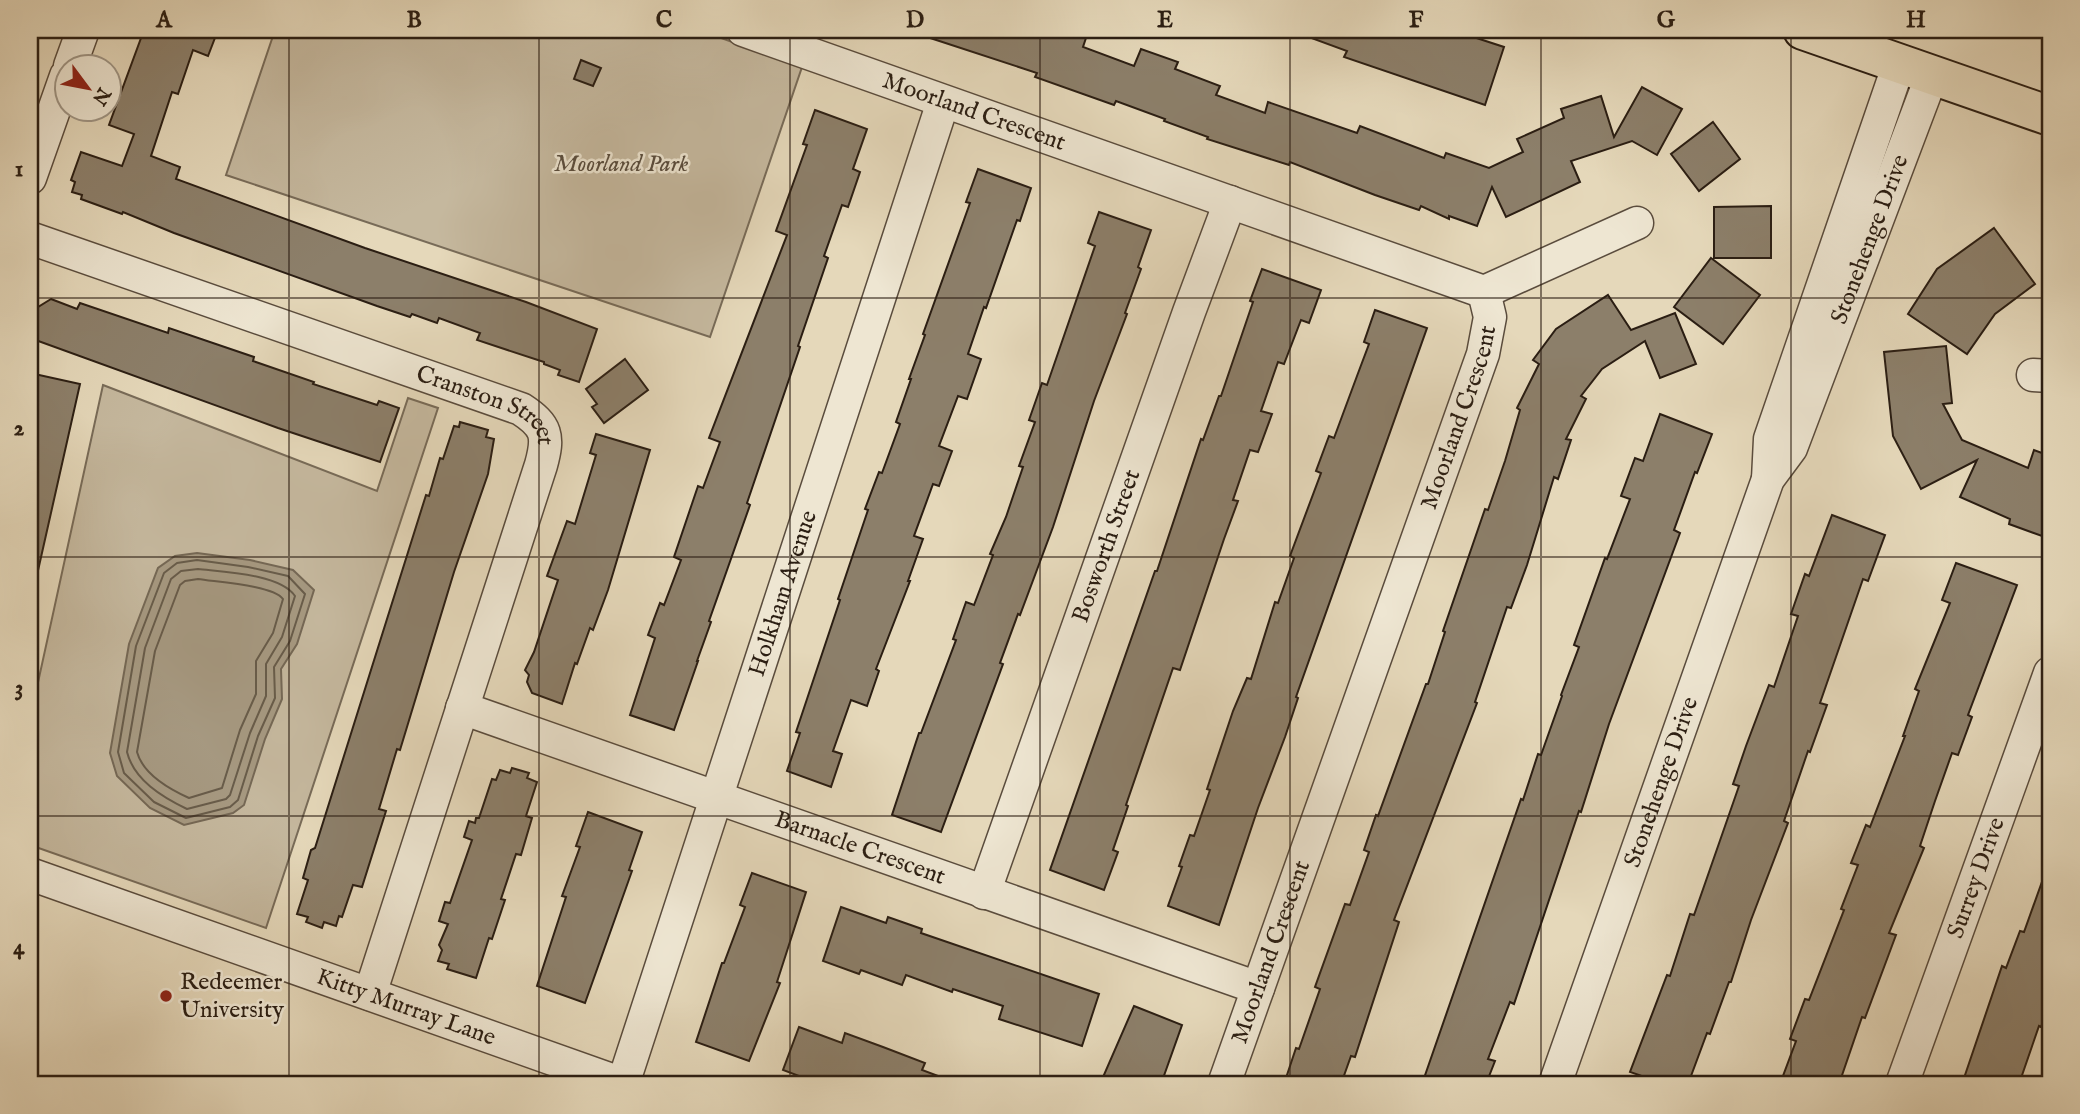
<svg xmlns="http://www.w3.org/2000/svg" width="2080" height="1114" font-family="'IM FELL English',serif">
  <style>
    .green { fill: #c5b89e; stroke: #786b58; stroke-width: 2 }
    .water { fill: #a69981; stroke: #756855; stroke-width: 2 }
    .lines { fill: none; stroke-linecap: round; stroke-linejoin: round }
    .shore { stroke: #685c4a; stroke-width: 2 }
    .building { fill: #8c7f6a; stroke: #2b1e13; stroke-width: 2 }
    .minor-casing { stroke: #5a4c3d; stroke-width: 35 }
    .major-casing { stroke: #2b1e13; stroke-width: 42 }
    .minor { stroke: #eee6d2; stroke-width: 32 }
    .major { stroke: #e5d8ba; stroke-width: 38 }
    .grid { fill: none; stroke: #2b1e13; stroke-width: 2; stroke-opacity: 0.55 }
    .poi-dot { fill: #8f2418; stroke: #eee6d2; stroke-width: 2.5 }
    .labels { text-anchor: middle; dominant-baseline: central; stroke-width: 5; stroke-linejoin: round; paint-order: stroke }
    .street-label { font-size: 24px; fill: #2b1e13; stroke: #eee6d2 }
    .park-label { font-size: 24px; font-style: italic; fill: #594c3d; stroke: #eee6d2 }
    .poi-label { font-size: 24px; fill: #2b1e13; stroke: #eee6d2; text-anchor: start }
    .neatline { fill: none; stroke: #2b1e13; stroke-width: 2.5 }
    .grid-label { font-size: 23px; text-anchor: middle; font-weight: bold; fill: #2b1e13 }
  </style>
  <rect width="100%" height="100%" fill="#e5d8ba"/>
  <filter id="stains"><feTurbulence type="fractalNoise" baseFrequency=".00286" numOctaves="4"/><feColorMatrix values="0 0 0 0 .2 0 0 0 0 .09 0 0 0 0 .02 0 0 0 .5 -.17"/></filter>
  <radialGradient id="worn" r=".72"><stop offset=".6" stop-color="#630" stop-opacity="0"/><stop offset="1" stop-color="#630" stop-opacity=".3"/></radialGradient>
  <!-- green -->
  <g class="green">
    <polygon points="275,30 699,30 802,67 710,337 226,175"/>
    <polygon points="103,385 377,491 408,398 438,408 266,928 30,845 30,719"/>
  </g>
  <!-- water -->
  <polygon class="water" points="197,553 250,560 293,570 314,590 297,644 281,669 282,699 265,739 244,805 233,813 184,825 150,808 117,776 110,753 129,644 158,568 175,556"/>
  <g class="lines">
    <!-- shore -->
    <g class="shore">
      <polygon points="197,560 248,567 288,576 305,594 290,641 274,667 275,698 258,736 238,800 230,807 186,818 154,802 124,773 118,752 136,646 164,573 177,563"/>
      <path d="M198,569c26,3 82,5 97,27l-13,41 -16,27v32l-16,37 -20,62 -4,4 -39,10c-25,-12 -53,-29 -60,-57l18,-104 26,-69 10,-8z"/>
      <path d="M198,579c18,3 75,6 85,20l-10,34 -17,28v33l-16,36 -18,58 -33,10c-20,-9 -46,-24 -52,-46l18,-101 25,-66 5,-4z"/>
    </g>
  </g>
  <!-- building -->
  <g class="building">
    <polygon points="144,30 218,30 208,56 193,50 178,94 172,92 151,156 180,167 176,179 365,248 526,302 597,329 579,382 558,375 560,370 544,364 544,362 477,340 480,333 439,318 437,323 412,314 410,317 377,306 174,233 123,212 122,214 81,199 82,195 72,192 75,182 71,180 81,152 122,166 134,134 109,125"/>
    <polygon points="916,30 1072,30 1087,35 1083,47 1134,66 1141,49 1178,62 1175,69 1220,86 1216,95 1265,113 1268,102 1357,133 1360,126 1444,158 1446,153 1489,168 1523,152 1517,139 1564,118 1561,109 1601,96 1614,137 1642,87 1682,109 1657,155 1632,141 1571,161 1580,182 1506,217 1492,187 1477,226 1449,216 1449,219 1421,206 1419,210 1375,195 1290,162 1289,165 1207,139 1208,137 1164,121 1165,119 1116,101 1114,105 1035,77 1037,73 915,33"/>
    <polygon points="1296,30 1452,30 1504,47 1485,105 1344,57 1347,51 1295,32"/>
    <polygon points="581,60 601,68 593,86 574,79"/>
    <polygon points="815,110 867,129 853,169 860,172 848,207 842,205 824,256 828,258 798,346 800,347 747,503 750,505 709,621 711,622 697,661 698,661 674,730 630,715 655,638 648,635 660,603 664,605 681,560 674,557 698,486 703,488 720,442 709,438 787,235 776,231 807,145 803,144"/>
    <polygon points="1713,122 1740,159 1699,191 1671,154"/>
    <polygon points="978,169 1031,188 1020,221 1017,220 986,308 984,307 968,354 981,359 967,399 958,396 939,446 952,451 939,486 933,484 914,536 923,539 908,581 910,581 876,669 879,671 867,706 851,700 833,751 842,754 831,787 787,771 800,733 796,732 840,600 838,599 868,510 865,509 879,472 882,473 900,424 896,422 911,379 909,379 925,335 923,334 970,203 966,202"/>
    <polygon points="1771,206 1771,258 1714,258 1714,207"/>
    <polygon points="1099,212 1151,230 1138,267 1141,269 1125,313 1127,314 1094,401 1053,527 1020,615 1018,614 1000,663 1003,664 941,832 892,815 919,733 921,733 956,640 953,639 966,602 974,605 993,555 990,554 1006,517 1023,467 1019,466 1035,422 1029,420 1042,383 1047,385 1095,246 1088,243"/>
    <polygon points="1994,228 2035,284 1995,314 1967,354 1908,314 1937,269"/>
    <polygon points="1711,258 1760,295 1723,344 1674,307"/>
    <polygon points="1262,269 1321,290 1309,323 1301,320 1284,364 1278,362 1261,411 1272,414 1258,452 1250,450 1233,500 1238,501 1224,539 1180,670 1173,668 1126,805 1128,806 1113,850 1118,852 1104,890 1050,870 1155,571 1157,571 1201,439 1203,440 1219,396 1221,396 1253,302 1250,301"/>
    <polygon points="1608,295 1631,330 1675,313 1696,364 1660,378 1645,341 1602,369 1581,396 1586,399 1566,439 1571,440 1558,479 1554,477 1527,565 1511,608 1507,607 1475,702 1477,703 1394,920 1399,922 1355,1057 1351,1056 1341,1084 1284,1084 1296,1048 1299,1049 1320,989 1315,987 1345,904 1350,905 1369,852 1364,850 1376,815 1378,816 1426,684 1428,684 1445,632 1443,631 1485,509 1488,510 1505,461 1520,410 1517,408 1539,364 1533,360 1556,329"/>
    <polygon points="51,299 77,309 80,303 168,333 169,328 254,357 253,361 314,382 313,384 377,405 379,401 399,408 380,462 278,428 30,338 30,322 35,309"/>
    <polygon points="1375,310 1427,328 1296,697 1298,698 1285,737 1258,808 1219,925 1168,906 1182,867 1179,866 1190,835 1194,836 1210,790 1207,789 1233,711 1247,678 1251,679 1275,602 1278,603 1294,558 1290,556 1321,473 1316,471 1329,436 1334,438 1357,376 1369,344 1364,342"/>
    <polygon points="1946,346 1952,403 1943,404 1962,440 2028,468 2034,450 2050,456 2050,514 2042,536 2009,524 2010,519 1960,497 1977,460 1921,489 1893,436 1884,352"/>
    <polygon points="625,359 648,390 604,423 592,407 597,404 586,389"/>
    <polygon points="30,373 80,384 37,575 30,575"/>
    <polygon points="1660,414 1712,434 1697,473 1695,472 1674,530 1680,533 1609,724 1581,812 1579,811 1514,1004 1510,1002 1488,1059 1495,1061 1486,1084 1422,1084 1521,799 1523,800 1538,754 1541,755 1562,696 1561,695 1579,647 1574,645 1605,558 1607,559 1630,499 1621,496 1635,458 1643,461"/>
    <polygon points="460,422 488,430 486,437 494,439 488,474 454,572 400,750 397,749 379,809 386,811 362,887 353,885 342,917 339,916 336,926 324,922 322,928 306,922 308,917 297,914 308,880 303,878 311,850 315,848 426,495 429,496 440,458 443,459 454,426 459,427"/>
    <polygon points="596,434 650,450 608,590 593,630 590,628 577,664 575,663 562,704 532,693 527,682 529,675 525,670 534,652 558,580 547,576 567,521 575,524 596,455 590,453"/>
    <polygon points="1832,515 1885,535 1868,581 1863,579 1820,703 1827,705 1810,752 1808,751 1784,821 1788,823 1751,920 1731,982 1729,982 1710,1034 1707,1033 1688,1084 1665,1084 1630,1072 1667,975 1670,976 1690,914 1694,915 1739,786 1733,784 1746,746 1769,685 1774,687 1798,616 1791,614 1805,574 1809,576"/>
    <polygon points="1956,563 2017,585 1968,715 1972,717 1958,755 1952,753 1935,801 1920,846 1924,848 1889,933 1896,935 1865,1018 1862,1017 1839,1084 1780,1084 1796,1041 1790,1039 1805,999 1809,1000 1844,910 1841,909 1858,865 1851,863 1866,825 1870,827 1905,736 1903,736 1919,691 1915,689 1950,603 1942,600"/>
    <polygon points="512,768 529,773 527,778 537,782 526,816 532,818 521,855 516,854 501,899 505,900 492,939 489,938 476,978 447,969 449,964 438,961 442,950 439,945 448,924 439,921 445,902 450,903 472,840 464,837 469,821 475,823 476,818 479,818 492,779 496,780 500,770 510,773"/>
    <polygon points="588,812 642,832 629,870 632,871 585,1003 537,986 566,897 562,896 580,847 576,846"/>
    <polygon points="2048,865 2050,865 2050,1002 2041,1027 2039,1026 2019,1084 1962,1084 2002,966 2006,968 2020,931 2024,932"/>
    <polygon points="752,873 806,892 777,982 780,983 749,1061 696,1042 722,963 724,963 745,907 740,905"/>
    <polygon points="841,907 886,923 888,917 922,929 921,933 1099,994 1082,1046 999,1019 1003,1006 953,989 952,992 906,975 902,985 861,970 859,974 823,961"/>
    <polygon points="1134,1006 1182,1025 1161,1084 1100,1084"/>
    <polygon points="799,1027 842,1043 845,1033 883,1047 925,1063 922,1070 954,1082 954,1084 820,1084 783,1070"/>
  </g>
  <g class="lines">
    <defs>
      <g id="minor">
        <path id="s1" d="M743,30l741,262"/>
        <polyline points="70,66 83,30"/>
        <polyline points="30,178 66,76"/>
        <path id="s2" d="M30,238l491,171c26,17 28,27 20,56l-171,529"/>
        <polyline points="1484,292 1637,223"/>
        <polyline points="2033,375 2050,376"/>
        <polyline points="1768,479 1770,439 1899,64"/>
        <path id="s3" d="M462,708l796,280"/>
        <path id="s4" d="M30,874l593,210"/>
        <path id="s5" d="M984,893l205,-581 41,-110"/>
        <path id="s6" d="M623,1084l320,-982"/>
        <path id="s7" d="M1224,1084l259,-730 7,-37 -6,-25"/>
        <path id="s8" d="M1555,1084l213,-605 23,-31 141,-373"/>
        <path id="s9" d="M1902,1084l148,-411"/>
      </g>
      <polyline id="major" points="1803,30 2050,116"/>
    </defs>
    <!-- minor casing -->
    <use href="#minor" class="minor-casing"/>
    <!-- major casing -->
    <use href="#major" class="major-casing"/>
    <!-- minor -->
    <use href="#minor" class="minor"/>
    <!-- major -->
    <use href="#major" class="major"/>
  </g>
  <!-- grid -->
  <path class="grid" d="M289,30v1054M539,30v1054M790,30v1054M1040,30v1054M1290,30v1054M1541,30v1054M1791,30v1054M30,298h2020M30,557h2020M30,816h2020"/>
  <!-- markers -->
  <circle class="poi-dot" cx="166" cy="996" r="7"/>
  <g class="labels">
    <!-- street labels -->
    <g class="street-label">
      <text stroke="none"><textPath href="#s1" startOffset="245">Moorland Crescent</textPath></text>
      <text stroke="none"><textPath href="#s8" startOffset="903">Stonehenge Drive</textPath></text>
      <text stroke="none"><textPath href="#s2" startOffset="488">Cranston Street</textPath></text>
      <text stroke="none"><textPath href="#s7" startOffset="707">Moorland Crescent</textPath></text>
      <text stroke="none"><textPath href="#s5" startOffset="368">Bosworth Street</textPath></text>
      <text stroke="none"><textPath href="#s6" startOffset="516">Holkham Avenue</textPath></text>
      <text stroke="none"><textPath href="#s8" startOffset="320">Stonehenge Drive</textPath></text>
      <text stroke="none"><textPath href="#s3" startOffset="422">Barnacle Crescent</textPath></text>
      <text stroke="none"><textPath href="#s9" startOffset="219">Surrey Drive</textPath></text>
      <text stroke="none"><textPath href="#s7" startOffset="140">Moorland Crescent</textPath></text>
      <text stroke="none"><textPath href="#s4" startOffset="399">Kitty Murray Lane</textPath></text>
    </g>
    <!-- park labels -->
    <g class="park-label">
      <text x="621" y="164">Moorland Park</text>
    </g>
    <!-- poi labels -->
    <g class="poi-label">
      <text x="180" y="982">Redeemer<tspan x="180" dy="28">University</tspan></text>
    </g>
  </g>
  <!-- margin -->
  <rect width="2080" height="1114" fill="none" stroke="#e5d8ba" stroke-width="77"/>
  <!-- north arrow -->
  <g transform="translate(88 88) rotate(122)"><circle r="33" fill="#eee6d2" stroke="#a09686" stroke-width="2"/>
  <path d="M0-5L12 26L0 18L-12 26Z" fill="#8f2418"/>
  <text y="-10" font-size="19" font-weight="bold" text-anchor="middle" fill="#2b1e13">N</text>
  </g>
  <rect x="38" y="38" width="2004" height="1038" class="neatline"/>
  <g class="grid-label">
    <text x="164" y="27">A</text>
    <text x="414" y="27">B</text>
    <text x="664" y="27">C</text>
    <text x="915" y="27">D</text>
    <text x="1165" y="27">E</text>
    <text x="1416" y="27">F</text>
    <text x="1666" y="27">G</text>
    <text x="1916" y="27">H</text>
    <text x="19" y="176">1</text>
    <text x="19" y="435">2</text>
    <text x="19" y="695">3</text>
    <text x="19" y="954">4</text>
  </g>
  <rect width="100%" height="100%" filter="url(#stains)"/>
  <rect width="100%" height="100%" fill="url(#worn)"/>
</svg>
